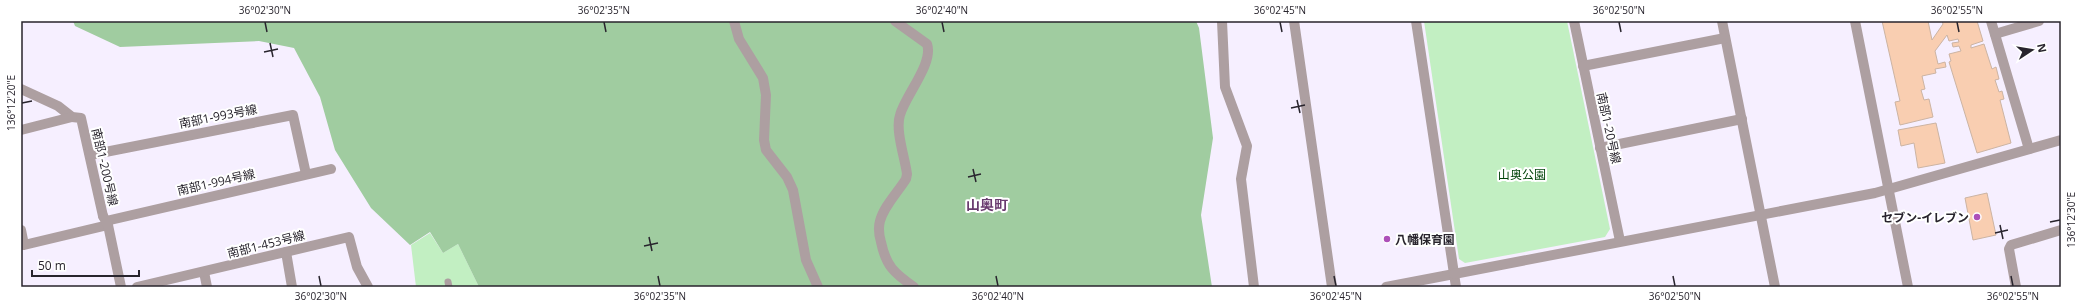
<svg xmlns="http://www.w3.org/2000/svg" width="2082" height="308" font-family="'Open Sans','Noto Sans JP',sans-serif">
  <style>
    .green { fill: #c2efc2 }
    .forest { fill: #a0cca0 }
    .building { fill: #f9ceb1; stroke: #ccb4a3 }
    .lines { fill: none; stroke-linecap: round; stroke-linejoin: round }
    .service { stroke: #ad9fa1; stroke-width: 7 }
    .minor { stroke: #ad9fa1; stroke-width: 10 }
    .tertiary { stroke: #ad9fa1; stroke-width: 10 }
    .ticks { fill: none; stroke: #28242d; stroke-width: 1.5 }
    .poi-dot { fill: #ad4fb9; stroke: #fff; stroke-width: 1.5 }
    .labels { text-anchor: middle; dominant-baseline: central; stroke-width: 4; stroke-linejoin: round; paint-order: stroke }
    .street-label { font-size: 12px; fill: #28242d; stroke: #fff }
    .park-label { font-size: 12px; fill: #004309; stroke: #fff }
    .poi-label { font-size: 12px; font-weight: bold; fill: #28242d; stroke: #fff; text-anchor: end }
    .quarter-label { font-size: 14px; font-weight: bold; fill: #693b6f; stroke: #fff }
    .neatline { fill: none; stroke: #28242d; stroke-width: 1.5 }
    .ticks-label { font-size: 10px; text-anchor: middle; fill: #28242d }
  </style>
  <rect width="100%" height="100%" fill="#f6efff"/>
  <!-- green -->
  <g class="green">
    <polygon points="1424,21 1567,21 1610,229 1605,237 1465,263 1459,259"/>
    <polygon points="430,233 443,253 458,244 479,287 416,287 411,245"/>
  </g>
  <!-- forest -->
  <polygon class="forest" points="73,21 1196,21 1199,28 1213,138 1201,215 1212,287 479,287 458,244 443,253 430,232 410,245 371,208 335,150 320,97 294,48 259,41 120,47 75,26"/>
  <!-- building -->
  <g class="building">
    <polygon points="1882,21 1928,21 1932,40 1943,24 1942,21 1977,21 1983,41 1971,45 1971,48 1984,44 1992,69 1996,67 1999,79 1995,80 1999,92 2002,91 2004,99 2000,100 2011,143 1977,153 1949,62 1951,61 1949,54 1961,51 1959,46 1953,47 1952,43 1959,42 1958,39 1949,41 1947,35 1935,51 1938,64 1945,62 1946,67 1935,69 1936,73 1922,76 1925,89 1921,90 1924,100 1929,99 1933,117 1900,125 1895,102 1900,101"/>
    <polygon points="1936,123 1945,163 1918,168 1914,143 1901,146 1898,130"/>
    <polygon points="1987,193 1996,235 1973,240 1965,198"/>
  </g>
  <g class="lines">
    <!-- service -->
    <polyline class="service" points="448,282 449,287"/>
    <!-- minor -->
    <g class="minor">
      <polyline points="734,21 739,39 763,78 766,95 764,140 766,150 787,177 793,190 806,260 818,287"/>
      <path d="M895,21l32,23c7,19 -22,52 -27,71 -5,15 5,43 7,59l-1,5c-8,13 -22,27 -26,42 -2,7 -1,14 1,21 5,24 13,31 33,45"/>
      <polyline points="1222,21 1225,87 1247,146 1241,179 1254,287"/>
      <polyline points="1294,21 1332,287"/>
      <polyline points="1574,21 1620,241"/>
      <polyline points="1722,21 1775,287"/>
      <polyline points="1991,21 2029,149"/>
      <polyline points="1995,34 2039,21"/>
      <polyline points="1583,66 1725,38"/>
      <polyline points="21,89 58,106 72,117 81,118 103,216"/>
      <polyline points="21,130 72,117"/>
      <polyline points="1600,148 1742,119"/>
      <polyline points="90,155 293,115 306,174"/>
      <polyline points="106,221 331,169"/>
      <polyline points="21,230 24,245 108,225"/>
      <polyline points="286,252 292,287"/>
      <polyline points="204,272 207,287"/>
      <polyline points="137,287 349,237 357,267 368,287"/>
      <polyline points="1386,287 1454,274"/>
      <polyline points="2016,287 2009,249 2011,245 2061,230"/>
    </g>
    <!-- tertiary -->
    <g class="tertiary">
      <polyline points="1416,21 1456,287"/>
      <polyline points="1855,21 1908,287"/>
      <polyline points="103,216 108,225 121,287"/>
      <polyline points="1454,274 1875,193 2061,140"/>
    </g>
  </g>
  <!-- ticks -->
  <path class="ticks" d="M265,22l2,10M604,22l2,10M942,22l2,10M1280,22l2,10M1619,22l2,10M1957,22l2,10M270,43l3,14M264,52l14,-3M1297,100l3,13M22,103l10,-2M1291,108l14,-3M973,169l3,13M968,177l13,-3M2050,222l10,-2M2000,225l3,14M1995,233l13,-3M649,237l3,14M644,246l14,-3M319,276l2,10M658,276l2,10M996,276l2,10M1334,276l2,10M1673,276l2,10M2011,276l2,10"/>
  <!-- markers -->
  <g class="poi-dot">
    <circle cx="1977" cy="217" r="4"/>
    <circle cx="1387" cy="239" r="4"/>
  </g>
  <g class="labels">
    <!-- street labels -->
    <g class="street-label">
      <text transform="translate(218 116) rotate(-11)">南部1-993号線</text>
      <text transform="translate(1609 128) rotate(78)">南部1-20号線</text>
      <text transform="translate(105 167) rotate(77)">南部1-200号線</text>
      <text transform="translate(216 182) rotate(-13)">南部1-994号線</text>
      <text transform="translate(266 244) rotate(-14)">南部1-453号線</text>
    </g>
    <!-- park labels -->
    <g class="park-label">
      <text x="1522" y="174">山奥公園</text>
    </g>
    <!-- poi labels -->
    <g class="poi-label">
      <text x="1969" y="217">セブン-イレブン</text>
      <text x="1395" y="239" text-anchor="start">八幡保育園</text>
    </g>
    <!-- quarter labels -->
    <g class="quarter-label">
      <text x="987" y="204">山奥町</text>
    </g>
  </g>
  <!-- border -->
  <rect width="2082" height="308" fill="none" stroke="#ffffff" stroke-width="44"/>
  <!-- north arrow -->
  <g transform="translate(2032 50) rotate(78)" stroke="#ffffff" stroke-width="3" paint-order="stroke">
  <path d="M0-3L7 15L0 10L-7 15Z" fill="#28242d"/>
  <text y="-6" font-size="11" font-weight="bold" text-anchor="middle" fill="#28242d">N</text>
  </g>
  <!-- scale -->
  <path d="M32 270v6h107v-6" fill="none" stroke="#28242d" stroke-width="2"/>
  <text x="38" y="270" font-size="12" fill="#28242d" stroke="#ffffff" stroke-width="3" paint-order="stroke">50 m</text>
  <rect x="22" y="22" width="2038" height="264" class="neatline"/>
  <g class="ticks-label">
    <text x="265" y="14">36°02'30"N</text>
    <text x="604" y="14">36°02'35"N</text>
    <text x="942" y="14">36°02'40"N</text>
    <text x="1280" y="14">36°02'45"N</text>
    <text x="1619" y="14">36°02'50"N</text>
    <text x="1957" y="14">36°02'55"N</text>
    <text transform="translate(11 103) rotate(-90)" y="4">136°12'20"E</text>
    <text transform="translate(2071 220) rotate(-90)" y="4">136°12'30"E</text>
    <text x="321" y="300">36°02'30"N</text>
    <text x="660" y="300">36°02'35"N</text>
    <text x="998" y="300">36°02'40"N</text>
    <text x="1336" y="300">36°02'45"N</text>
    <text x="1675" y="300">36°02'50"N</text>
    <text x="2013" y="300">36°02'55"N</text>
  </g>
</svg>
